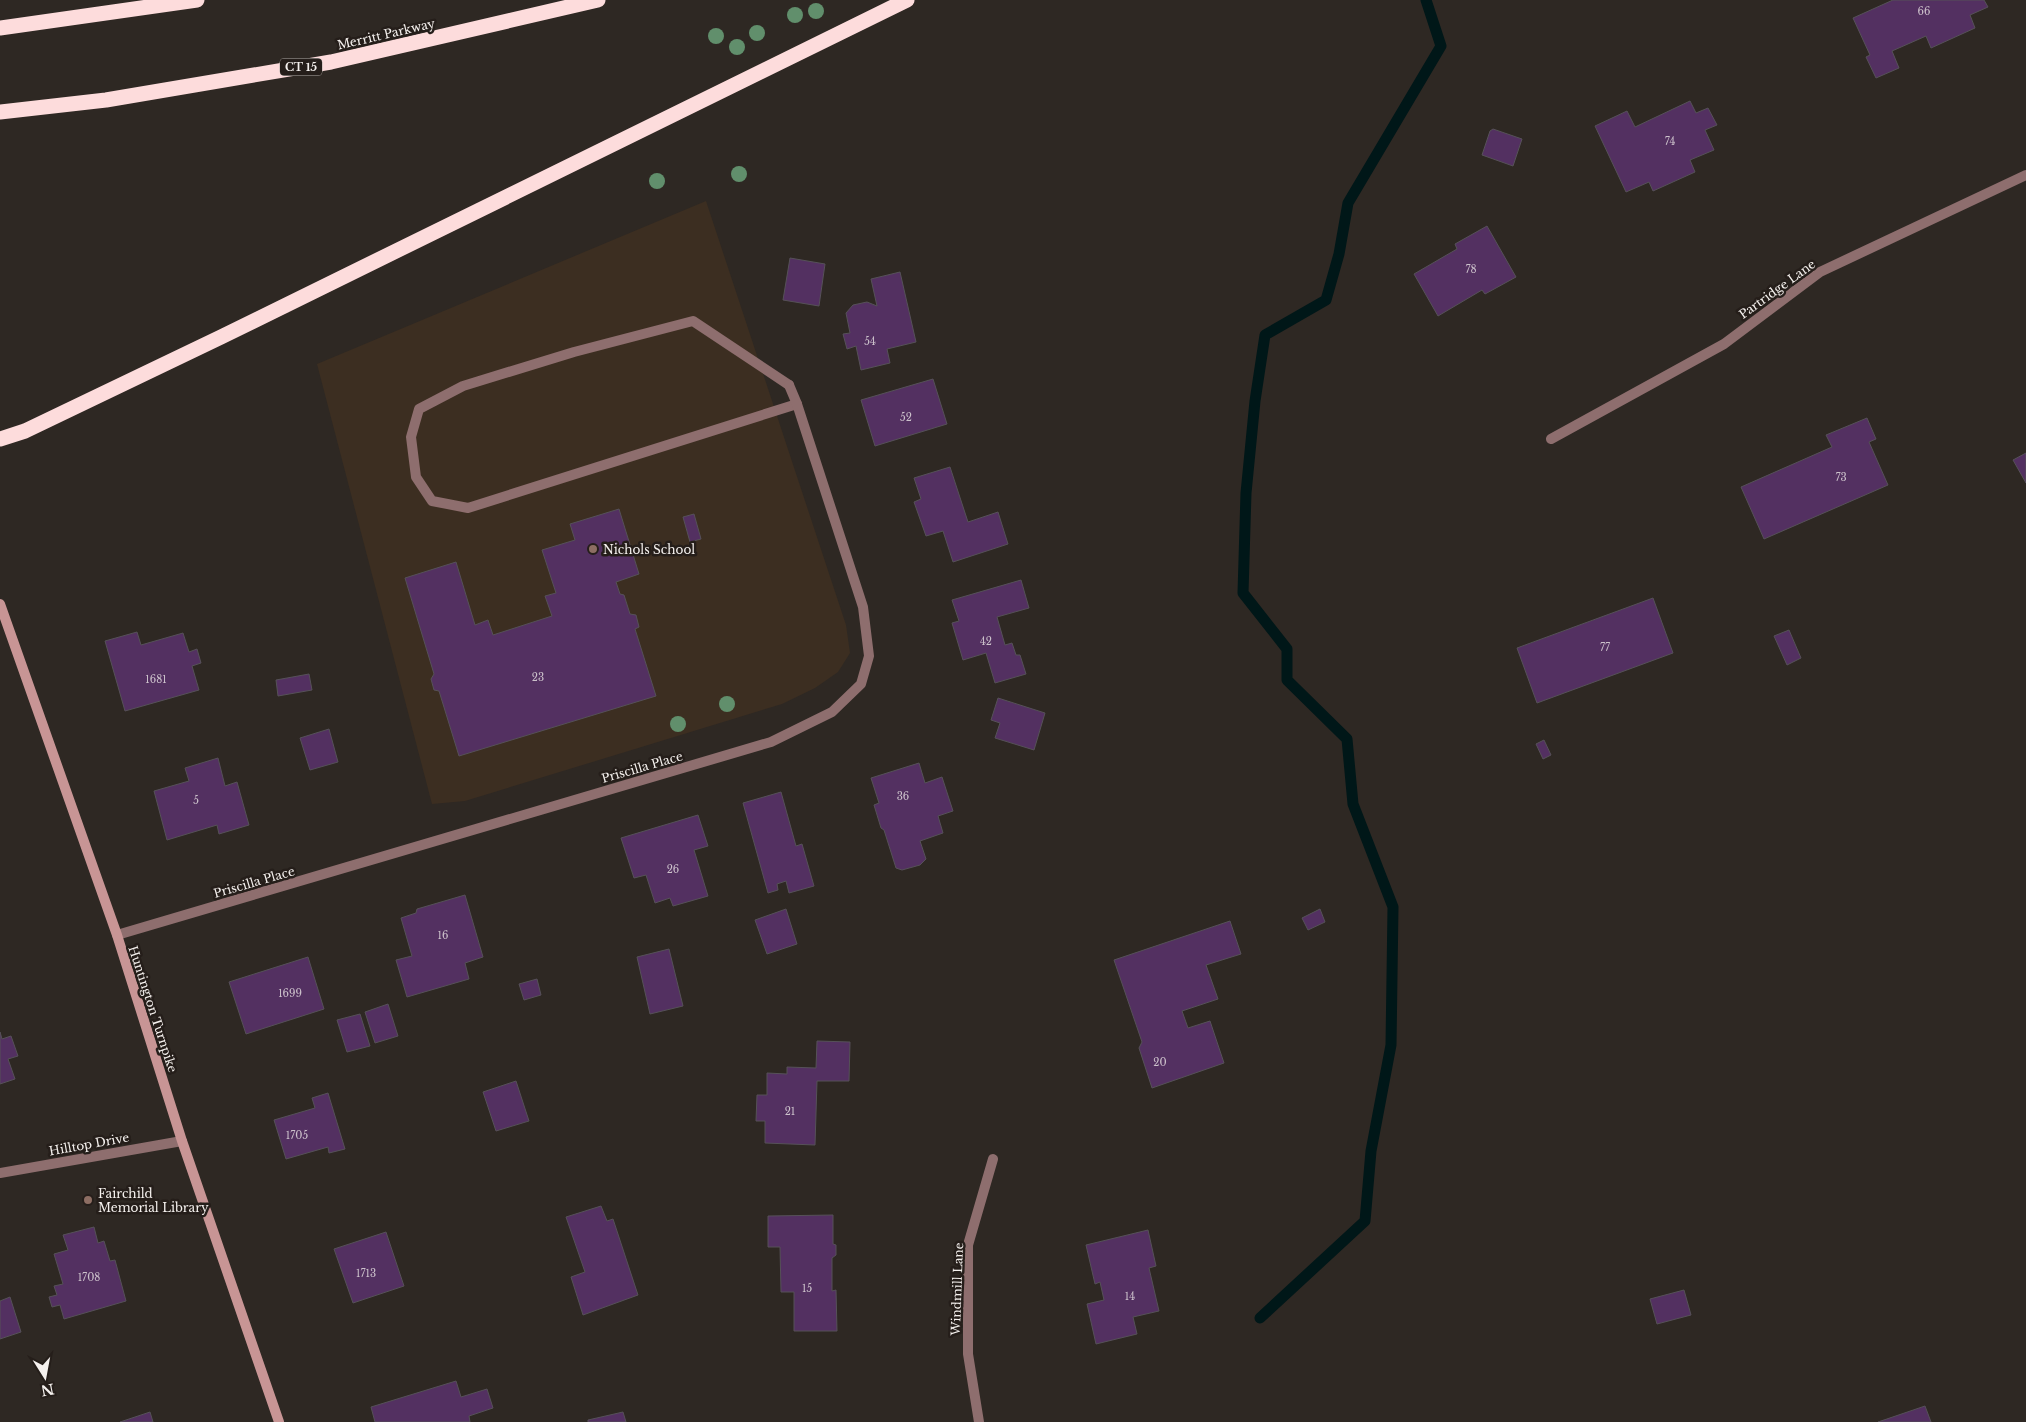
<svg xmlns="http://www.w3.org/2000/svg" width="2026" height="1422" font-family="'Libre Baskerville',serif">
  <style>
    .education { fill: #3c2e21 }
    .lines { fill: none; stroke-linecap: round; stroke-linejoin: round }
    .stream { stroke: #001718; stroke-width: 11 }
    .building { fill: #533061; stroke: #565158 }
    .service { stroke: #8e6e6e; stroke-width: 10 }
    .minor { stroke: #8e6e6e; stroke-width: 10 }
    .secondary { stroke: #c89595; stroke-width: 10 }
    .motorway { stroke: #fddcdc; stroke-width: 15 }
    .tree { fill: #618f6c }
    .education-dot { fill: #8d6e63; stroke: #251e1a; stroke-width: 2 }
    .labels { text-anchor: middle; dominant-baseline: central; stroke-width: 5; stroke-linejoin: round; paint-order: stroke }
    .number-label { font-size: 10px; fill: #ccc1cb }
    .shield { fill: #251e1a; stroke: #b7b2ae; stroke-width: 1 }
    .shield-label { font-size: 11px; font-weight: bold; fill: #f5f1ee }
    .street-label { font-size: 12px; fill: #f5f1ee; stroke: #251e1a }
    .poi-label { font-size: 12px; fill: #f5f1ee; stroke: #251e1a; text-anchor: start }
  </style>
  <rect width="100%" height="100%" fill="#2e2823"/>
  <!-- education -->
  <polygon class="education" points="706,201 846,625 850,653 838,672 815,688 782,704 465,801 432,804 317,364"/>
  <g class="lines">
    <!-- stream -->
    <polyline class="stream" points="1260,1318 1365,1221 1371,1151 1391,1045 1393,907 1353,804 1347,739 1287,680 1287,649 1243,593 1246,493 1255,401 1265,335 1326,300 1339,254 1348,203 1441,46 1426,0"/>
  </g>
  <!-- building -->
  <g class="building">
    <polygon points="1893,0 1984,0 1988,7 1970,15 1975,28 1931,48 1926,36 1892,51 1899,68 1876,78 1866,57 1870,55 1853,18"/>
    <polygon points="1690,101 1696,113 1708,108 1717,125 1705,130 1714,150 1690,160 1695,172 1653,191 1649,182 1626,192 1595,126 1627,111 1635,127"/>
    <polygon points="1493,129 1522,139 1513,166 1482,155 1490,131"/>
    <polygon points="1487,226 1516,277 1485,294 1482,290 1438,316 1414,274 1457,249 1455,244"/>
    <polygon points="790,258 825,264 819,306 783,300"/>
    <polygon points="900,272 916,342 887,349 890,363 861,370 856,346 847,349 843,334 850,333 846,313 853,305 867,302 877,306 871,279"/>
    <polygon points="933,379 947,424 875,446 861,400"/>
    <polygon points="1867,418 1876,439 1869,442 1888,485 1764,539 1741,487 1832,447 1826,435"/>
    <polygon points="2026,453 2026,483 2013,460"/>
    <polygon points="950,467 968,522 998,512 1008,544 953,562 943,531 926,536 914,502 921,499 914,478"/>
    <polygon points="619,509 639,574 616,582 620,594 624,595 630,614 636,615 639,627 635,629 656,696 459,756 439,691 434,690 431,679 434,674 405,578 456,562 475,625 488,620 493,635 552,616 545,596 556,593 542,550 575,540 570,524"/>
    <polygon points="694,514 701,539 690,542 683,517"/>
    <polygon points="1021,580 1029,608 997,617 1005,645 1012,643 1016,655 1020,655 1026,674 995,683 986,653 963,660 952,623 959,621 952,600"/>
    <polygon points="1653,598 1673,653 1537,703 1517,648"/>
    <polygon points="1789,630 1801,658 1787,665 1774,636"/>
    <polygon points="137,632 141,645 183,633 189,652 197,649 201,663 192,666 199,690 125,711 105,641"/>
    <polygon points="309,674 312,690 278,696 276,680"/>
    <polygon points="998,698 1045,713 1034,750 995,738 1000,723 991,720"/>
    <polygon points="329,729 338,762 310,770 300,738"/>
    <polygon points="1544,740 1551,755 1543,759 1536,744"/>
    <polygon points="218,758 225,786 237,782 249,825 219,834 217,825 167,840 154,791 189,781 185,768"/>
    <polygon points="919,763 925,783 942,777 953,811 938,816 943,833 920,841 926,859 920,865 902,870 896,868 884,830 881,828 874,805 879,803 871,778"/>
    <polygon points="781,792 796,846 802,844 814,886 789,893 786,881 777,884 778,890 768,893 743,803"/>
    <polygon points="698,815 708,846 694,850 708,896 673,906 670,898 655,903 646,875 634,878 621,838"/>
    <polygon points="465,895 483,957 465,963 469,979 407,997 396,960 412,956 401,918 416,913 417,909"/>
    <polygon points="786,909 797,944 767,954 755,920"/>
    <polygon points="1320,909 1325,922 1308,930 1302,918"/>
    <polygon points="1230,921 1241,954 1206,965 1218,999 1182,1011 1188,1028 1210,1021 1224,1063 1152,1088 1139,1048 1142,1042 1114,960"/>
    <polygon points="669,949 683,1006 650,1014 637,957"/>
    <polygon points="308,957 324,1009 246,1034 229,982"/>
    <polygon points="537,979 541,995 524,1000 519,984"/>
    <polygon points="388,1004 398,1036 375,1043 365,1012"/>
    <polygon points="360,1014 370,1046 347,1052 337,1020"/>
    <polygon points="0,1032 2,1039 11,1036 18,1056 8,1059 15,1079 0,1084"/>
    <polygon points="817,1041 850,1042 849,1081 817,1081 815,1145 765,1143 765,1121 756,1121 757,1095 767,1095 767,1073 787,1074 787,1067 816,1068"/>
    <polygon points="516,1081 529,1121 496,1131 483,1092"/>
    <polygon points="328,1093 345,1149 329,1153 328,1147 286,1159 274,1120 315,1108 312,1098"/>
    <polygon points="601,1206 607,1221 613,1219 638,1295 583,1315 571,1277 585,1272 566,1217"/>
    <polygon points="833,1215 833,1244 836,1245 836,1255 832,1258 832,1291 836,1290 837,1331 794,1331 794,1292 781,1292 780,1247 768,1247 768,1216"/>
    <polygon points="94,1227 98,1243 104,1241 110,1261 115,1260 126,1301 64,1319 60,1305 52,1307 49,1297 57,1295 54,1286 63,1284 54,1254 68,1250 63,1235"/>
    <polygon points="1148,1230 1156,1266 1149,1268 1159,1311 1133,1317 1137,1334 1096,1344 1087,1304 1104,1300 1100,1282 1095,1284 1086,1245"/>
    <polygon points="386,1232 404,1286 353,1303 334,1249"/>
    <polygon points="1684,1290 1691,1315 1657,1324 1650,1299"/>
    <polygon points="10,1297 21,1332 0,1339 0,1301"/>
    <polygon points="456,1381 461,1397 487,1389 493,1408 469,1416 470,1422 375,1422 371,1407"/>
    <polygon points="1925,1406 1931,1422 1878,1422"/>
    <polygon points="150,1412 153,1422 120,1422"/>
    <polygon points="623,1412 626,1422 588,1422 588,1420"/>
  </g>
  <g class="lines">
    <!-- service -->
    <polyline class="service" points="789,385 693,321 574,352 463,386 419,409 411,437 416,477 432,501 468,508 797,404"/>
    <!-- minor -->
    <g class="minor">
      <polyline points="1551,439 1724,344 1820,272 2026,175"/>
      <polyline points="117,935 771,742 832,712 861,684 869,656 863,607 797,404 789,385"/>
      <polyline points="0,1173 182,1141"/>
      <polyline points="979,1422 968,1354 968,1245 993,1159"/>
    </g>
    <!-- secondary -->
    <polyline class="secondary" points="0,604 117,935 182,1141 279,1422"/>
    <!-- motorway -->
    <g class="motorway">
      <polyline points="0,28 197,0"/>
      <polyline points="0,112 106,100 331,62 598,0"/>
      <polyline points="0,439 25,431 221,337 907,0"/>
    </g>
  </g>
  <!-- trees -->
  <g class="tree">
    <circle cx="816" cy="11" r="8"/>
    <circle cx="795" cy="15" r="8"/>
    <circle cx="757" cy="33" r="8"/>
    <circle cx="716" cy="36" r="8"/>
    <circle cx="737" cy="47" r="8"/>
    <circle cx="739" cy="174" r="8"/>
    <circle cx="657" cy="181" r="8"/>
    <circle cx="727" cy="704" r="8"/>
    <circle cx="678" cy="724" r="8"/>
  </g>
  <!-- markers -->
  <g class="education-dot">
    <circle cx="593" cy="549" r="5"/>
    <circle cx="88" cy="1200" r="5"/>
  </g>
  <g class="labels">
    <!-- number labels -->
    <g class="number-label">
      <text x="1924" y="11">66</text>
      <text x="1670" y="141">74</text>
      <text x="1471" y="269">78</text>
      <text x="870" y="341">54</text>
      <text x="906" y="417">52</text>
      <text x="1841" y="477">73</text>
      <text x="986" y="641">42</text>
      <text x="1605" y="647">77</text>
      <text x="538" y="677">23</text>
      <text x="156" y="679">1681</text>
      <text x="903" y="796">36</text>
      <text x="196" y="800">5</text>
      <text x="673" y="869">26</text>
      <text x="443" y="935">16</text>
      <text x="290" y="993">1699</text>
      <text x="1160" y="1062">20</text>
      <text x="790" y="1111">21</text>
      <text x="297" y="1135">1705</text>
      <text x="366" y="1273">1713</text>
      <text x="89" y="1277">1708</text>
      <text x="807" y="1288">15</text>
      <text x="1130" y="1296">14</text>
    </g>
    <!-- shield labels -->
    <rect class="shield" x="280" y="58.5" width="42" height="17" rx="4"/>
    <g class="shield-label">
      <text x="301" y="67">CT 15</text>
    </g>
    <!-- street labels -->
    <g class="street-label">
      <text transform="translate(386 34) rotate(-13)">Merritt Parkway</text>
      <text transform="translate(1777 289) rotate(-36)">Partridge Lane</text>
      <text transform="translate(642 767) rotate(-16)">Priscilla Place</text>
      <text transform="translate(254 882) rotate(-16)">Priscilla Place</text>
      <text transform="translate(153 1009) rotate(72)">Huntington Turnpike</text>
      <text transform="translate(89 1144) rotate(-10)">Hilltop Drive</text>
      <text transform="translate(957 1289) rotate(-88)">Windmill Lane</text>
    </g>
    <!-- poi labels -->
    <g class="poi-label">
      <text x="603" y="549">Nichols School</text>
      <text x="98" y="1193">Fairchild<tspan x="98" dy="14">Memorial Library</tspan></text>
    </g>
  </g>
  <!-- north arrow -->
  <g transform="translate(45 1377) rotate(169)" stroke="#251e1a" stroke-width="4" paint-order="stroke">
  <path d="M0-4L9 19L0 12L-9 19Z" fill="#f5f1ee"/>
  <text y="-8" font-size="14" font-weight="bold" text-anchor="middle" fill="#f5f1ee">N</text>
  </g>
</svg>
